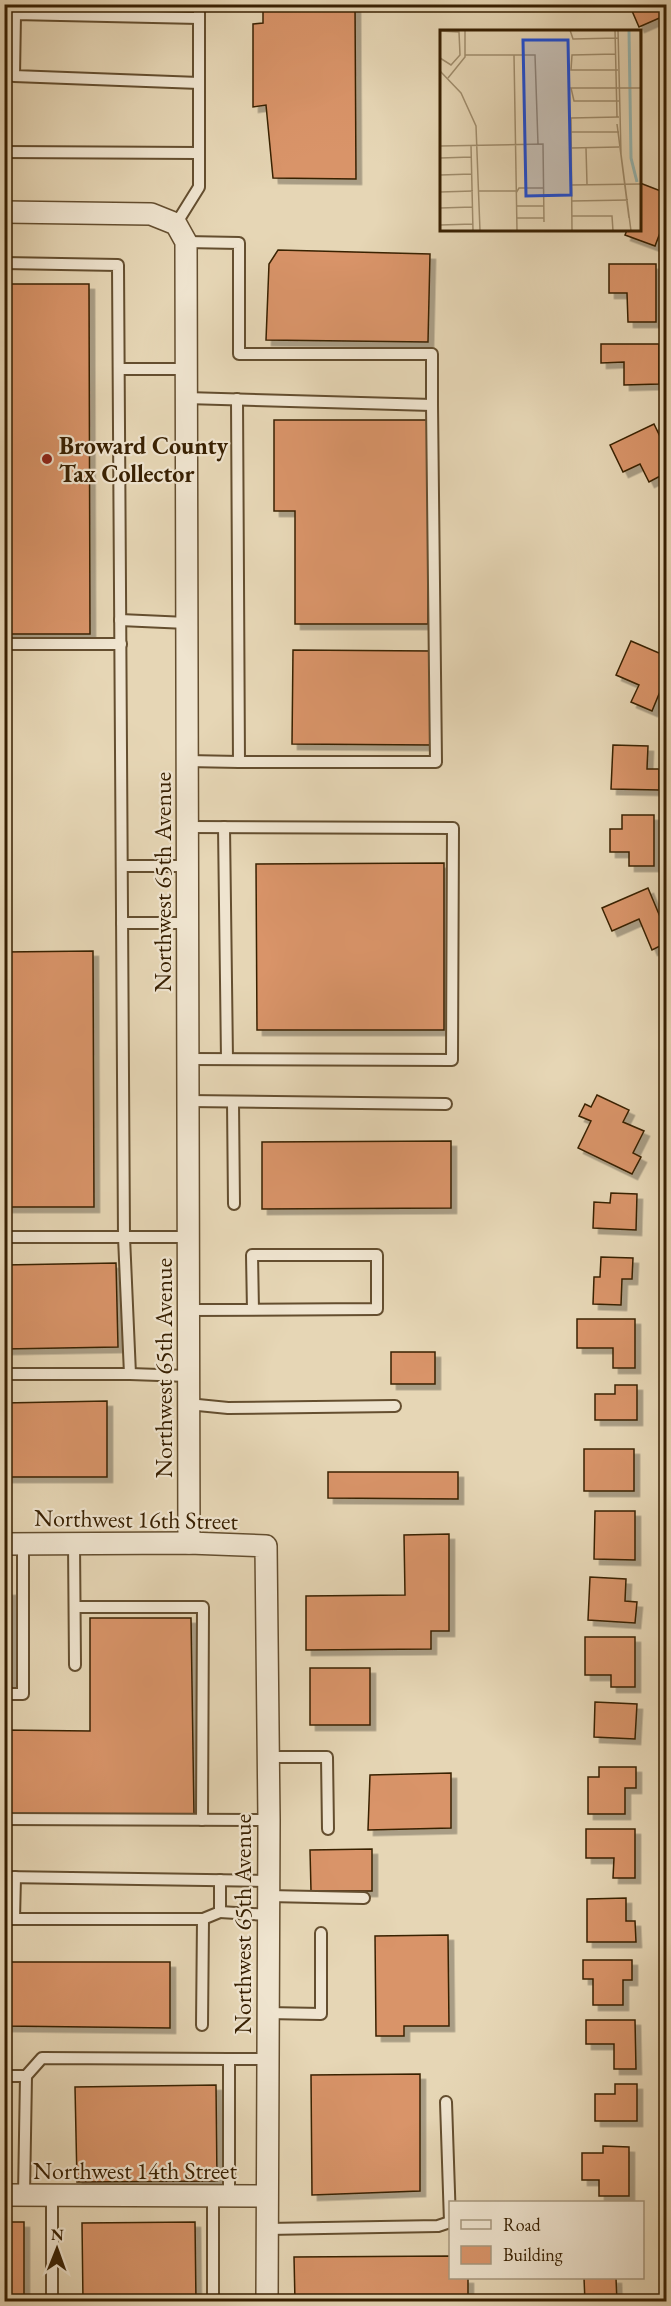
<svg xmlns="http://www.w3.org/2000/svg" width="671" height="2306" font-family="'EB Garamond',serif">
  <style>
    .building { fill: #d99469; stroke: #382002; stroke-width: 1.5; filter: url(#shadow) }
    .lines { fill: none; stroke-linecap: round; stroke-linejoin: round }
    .service-casing { stroke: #644e2f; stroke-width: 14 }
    .minor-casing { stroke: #644e2f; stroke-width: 24 }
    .service { stroke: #efe4cf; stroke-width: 10 }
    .minor { stroke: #efe4cf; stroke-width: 21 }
    .poi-dot { fill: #8f2418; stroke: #efe4cf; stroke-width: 2 }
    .labels { text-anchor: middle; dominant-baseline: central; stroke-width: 4.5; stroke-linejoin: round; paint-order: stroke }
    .poi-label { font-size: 24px; font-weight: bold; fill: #382002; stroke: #efe4cf; text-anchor: start }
    .street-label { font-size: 24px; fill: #382002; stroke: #efe4cf }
    .inset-river { fill: none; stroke: #97b8b3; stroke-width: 3 }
    .inset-road { fill: none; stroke: #a08d6d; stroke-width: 1.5 }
    .view { fill: #1d4ed8; fill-opacity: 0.15; stroke: #1d4ed8; stroke-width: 3 }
    .inset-edge { fill: none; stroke: #382002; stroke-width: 3 }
  </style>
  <defs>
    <filter id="shadow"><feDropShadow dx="5.5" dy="5.5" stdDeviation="0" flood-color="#0004"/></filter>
  </defs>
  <rect width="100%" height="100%" fill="#e6d6b5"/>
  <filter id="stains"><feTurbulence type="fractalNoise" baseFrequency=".00333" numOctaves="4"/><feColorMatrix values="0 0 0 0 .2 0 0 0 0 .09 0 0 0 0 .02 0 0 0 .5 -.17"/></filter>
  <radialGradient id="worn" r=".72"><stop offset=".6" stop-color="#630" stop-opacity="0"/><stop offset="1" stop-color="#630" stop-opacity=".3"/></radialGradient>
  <!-- building -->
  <g class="building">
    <polygon points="263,4 355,4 356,179 273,178 266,105 253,107 253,24 263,23"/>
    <polygon points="629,4 659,4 664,16 639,27"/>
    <polygon points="640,183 666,193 666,217 655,246 625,235 627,230 640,230"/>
    <polygon points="278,250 430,254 428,342 266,340 269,264"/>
    <polygon points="609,264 656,264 656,322 628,322 627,293 609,293"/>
    <polygon points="4,284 89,284 90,634 4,634"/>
    <polygon points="601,344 659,344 659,384 624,385 624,362 601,363"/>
    <polygon points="274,420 428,420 428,624 295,624 295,511 274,511"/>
    <polygon points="654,424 666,449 666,473 649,482 640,464 623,472 610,445"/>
    <polygon points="666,515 666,529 662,526"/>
    <polygon points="631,641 666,656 666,677 652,711 631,702 639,685 616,675"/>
    <polygon points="293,650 431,651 430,745 292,744"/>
    <polygon points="613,745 648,746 647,769 659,769 659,790 611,789"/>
    <polygon points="622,815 654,815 654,866 629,866 629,852 610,852 610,829 622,829"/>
    <polygon points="444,863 444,1030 257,1030 256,864"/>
    <polygon points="648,888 666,931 666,943 652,950 639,919 612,931 602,908"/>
    <polygon points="93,951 94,1207 4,1207 4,952"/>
    <polygon points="666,1071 666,1085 662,1072"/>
    <polygon points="597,1095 629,1110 623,1122 644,1131 633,1153 641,1157 632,1174 578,1148 591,1121 579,1116 585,1104 591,1107"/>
    <polygon points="451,1141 451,1208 262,1209 262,1142"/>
    <polygon points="611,1193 637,1194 636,1230 593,1228 594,1202 610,1203"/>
    <polygon points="601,1257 633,1258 632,1279 622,1279 621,1305 593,1304 594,1277 600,1277"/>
    <polygon points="116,1263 118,1347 4,1349 4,1265"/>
    <polygon points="577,1319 635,1319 635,1368 613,1368 613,1348 577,1348"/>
    <rect x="391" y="1352" width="44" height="32"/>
    <polygon points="615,1385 637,1385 637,1420 595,1420 595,1394 615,1394"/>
    <polygon points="107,1401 107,1477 4,1477 4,1403"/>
    <rect x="584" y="1449" width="50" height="42"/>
    <polygon points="328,1472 458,1472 458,1499 328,1498"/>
    <polygon points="595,1511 635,1511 635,1560 594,1559"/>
    <polygon points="449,1534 449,1631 431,1631 431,1649 306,1650 306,1596 405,1595 404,1535"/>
    <polygon points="590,1577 626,1579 625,1601 637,1602 635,1623 588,1620"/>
    <rect x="4" y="1590" width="7" height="95"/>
    <polygon points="90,1618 191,1618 194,1816 4,1815 4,1730 90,1731"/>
    <polygon points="585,1637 635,1637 635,1687 611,1687 611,1675 585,1675"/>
    <rect x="310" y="1668" width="60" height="57"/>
    <polygon points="595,1702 637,1704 635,1739 594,1737"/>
    <polygon points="599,1767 636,1767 636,1788 625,1788 625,1814 588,1814 588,1777 599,1777"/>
    <polygon points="451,1773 451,1828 368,1830 370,1775"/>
    <polygon points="586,1829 635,1829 635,1878 613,1878 614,1858 586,1858"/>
    <polygon points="372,1849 372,1891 311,1891 310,1850"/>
    <polygon points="626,1898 626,1921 635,1921 636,1942 587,1942 587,1899"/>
    <polygon points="448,1935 449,2026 404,2026 404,2036 376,2036 375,1936"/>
    <polygon points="583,1960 632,1960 632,1980 623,1980 623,2005 593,2005 593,1979 583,1979"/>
    <polygon points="4,1962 170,1962 170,2028 4,2026"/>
    <polygon points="586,2020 635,2020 636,2069 614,2069 614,2044 586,2044"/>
    <polygon points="420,2074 420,2191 312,2195 311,2075"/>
    <polygon points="615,2084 637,2084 637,2121 595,2121 595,2094 615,2094"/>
    <polygon points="216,2085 217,2181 77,2182 75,2087"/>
    <polygon points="603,2146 629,2147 629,2196 599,2196 599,2180 582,2180 582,2153 603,2153"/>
    <rect x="4" y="2222" width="20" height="80"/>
    <polygon points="195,2222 196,2302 83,2302 82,2223"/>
    <polygon points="450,2256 450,2278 468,2278 468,2302 295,2302 294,2257"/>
    <polygon points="584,2278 616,2278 617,2302 585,2302"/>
  </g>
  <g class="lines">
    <defs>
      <g id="service">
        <polyline points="199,83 14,76 15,14 199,18"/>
        <polyline points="4,152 199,153"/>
        <polyline points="176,224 199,187 199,4"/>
        <polyline points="186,242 239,243 239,354 432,354 432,405 186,398"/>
        <polyline points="4,263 118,265 124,1237 130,1374 4,1374"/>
        <polyline points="119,369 186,369"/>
        <polyline points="237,399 239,762 436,762 432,405"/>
        <polyline points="120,620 187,623"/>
        <polyline points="4,644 121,644"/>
        <polyline points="187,761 239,762"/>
        <polyline points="187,827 453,828 452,1060 188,1059"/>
        <polyline points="224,827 227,1059"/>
        <polyline points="122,866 187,866"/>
        <polyline points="122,923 187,923"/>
        <polyline points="188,1101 446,1104"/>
        <polyline points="233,1102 234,1204"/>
        <polyline points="4,1237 188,1237"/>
        <polyline points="188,1310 377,1309 377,1255 252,1255 253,1310"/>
        <polyline points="130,1374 188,1376"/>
        <polyline points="188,1404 228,1408 395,1406"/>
        <polyline points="74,1543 75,1665"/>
        <polyline points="75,1607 203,1607 202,1820"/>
        <polyline points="4,1694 23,1694 23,1544"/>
        <polyline points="268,1757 327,1757 328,1829"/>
        <polyline points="4,1819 269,1820"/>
        <polyline points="4,1877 268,1881"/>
        <polyline points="268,1896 364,1898"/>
        <polyline points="220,1912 268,1915"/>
        <polyline points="4,1919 203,1919 202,2025"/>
        <polyline points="14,1919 15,1877"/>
        <polyline points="203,1919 220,1912 220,1880"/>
        <polyline points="267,2013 321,2014 321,1933"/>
        <polyline points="229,2059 267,2059"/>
        <polyline points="4,2076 26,2076 24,2195"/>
        <polyline points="26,2076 42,2058 229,2059 229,2196"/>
        <polyline points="52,2195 52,2302"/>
        <polyline points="267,2229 438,2226 450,2222 446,2102"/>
        <polyline points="213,2302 213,2196"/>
      </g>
      <g id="minor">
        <polyline points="4,212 151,214 176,224 186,242 189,1543"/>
        <polyline points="4,1544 189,1543 266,1546 269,1820 267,2302"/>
        <polyline points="4,2195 266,2196"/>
      </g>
    </defs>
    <!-- service casing -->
    <use href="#service" class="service-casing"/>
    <!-- minor casing -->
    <use href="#minor" class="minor-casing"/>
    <!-- service -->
    <use href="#service" class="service"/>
    <!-- minor -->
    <use href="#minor" class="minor"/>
  </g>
  <!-- markers -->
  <circle class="poi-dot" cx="47" cy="459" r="6"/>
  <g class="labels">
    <!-- poi labels -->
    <g class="poi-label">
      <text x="59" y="445">Broward County<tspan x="59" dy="28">Tax Collector</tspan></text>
    </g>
    <!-- street labels -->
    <g class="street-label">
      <text transform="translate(162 882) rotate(-90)">Northwest 65th Avenue</text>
      <text transform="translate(163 1368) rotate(-90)">Northwest 65th Avenue</text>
      <text transform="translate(136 1519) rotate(1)">Northwest 16th Street</text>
      <text transform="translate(242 1924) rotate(-90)">Northwest 65th Avenue</text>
      <text x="135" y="2170">Northwest 14th Street</text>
    </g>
  </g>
  <!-- overview -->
  <g transform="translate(440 30)">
    <rect width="201" height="201" fill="#e6d6b5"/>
    <path class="inset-river" d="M189,0l2,128 6,24"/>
    <path class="inset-road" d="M130,0l3,9 45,-1M175,0l2,87M178,0l3,124 10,77M200,0l1,52M0,1l19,1 1,23 -9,10 -11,-7M176,24l-44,1 -1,15h47M25,25h70l3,89M74,25l3,176M0,41l21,22 15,33 4,105M8,48l17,-21v-27M179,71h-45l-3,-13h70M177,94l12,94M130,102h49M31,115l2,86M0,116l103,-2 1,78M131,118l48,-1M146,118l1,36M0,128l32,-1M0,145l32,-1M131,155l70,-1M39,161h37M0,162l33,-1M76,163l3,-5h25M132,171l56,-1M76,176h28M0,178l33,-1M132,186h40l1,15M77,188h27M0,195l33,-1M132,201l-1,-113 48,-1"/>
    <path class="view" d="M83,10h45l3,155 -45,1z"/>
    <rect width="201" height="201" class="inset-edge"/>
  </g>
  <!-- margin -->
  <rect width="671" height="2306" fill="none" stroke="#e6d6b5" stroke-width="24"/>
  <rect x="6" y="6" width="659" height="2294" fill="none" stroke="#382002" stroke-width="3"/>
  <rect x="12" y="12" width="647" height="2282" fill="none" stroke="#382002" stroke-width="1.5"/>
  <!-- legend -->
  <rect x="449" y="2201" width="195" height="78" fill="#efe4cf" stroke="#a6967d" stroke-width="1.5"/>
  <rect x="461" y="2220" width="30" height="9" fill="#efe4cf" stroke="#a6967d" stroke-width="1.5"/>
  <text x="503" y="2231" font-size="18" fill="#382002">Road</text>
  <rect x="461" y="2246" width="30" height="18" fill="#d99469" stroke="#a6967d" stroke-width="1.5"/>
  <text x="503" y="2261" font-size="18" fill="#382002">Building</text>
  <!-- north arrow -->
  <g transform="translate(57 2249) rotate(1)" stroke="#efe4cf" stroke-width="4.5" paint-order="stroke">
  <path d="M0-4.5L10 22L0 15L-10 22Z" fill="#382002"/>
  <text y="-9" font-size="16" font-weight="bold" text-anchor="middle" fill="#382002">N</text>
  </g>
  <rect width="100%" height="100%" filter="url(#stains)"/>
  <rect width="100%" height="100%" fill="url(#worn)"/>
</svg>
